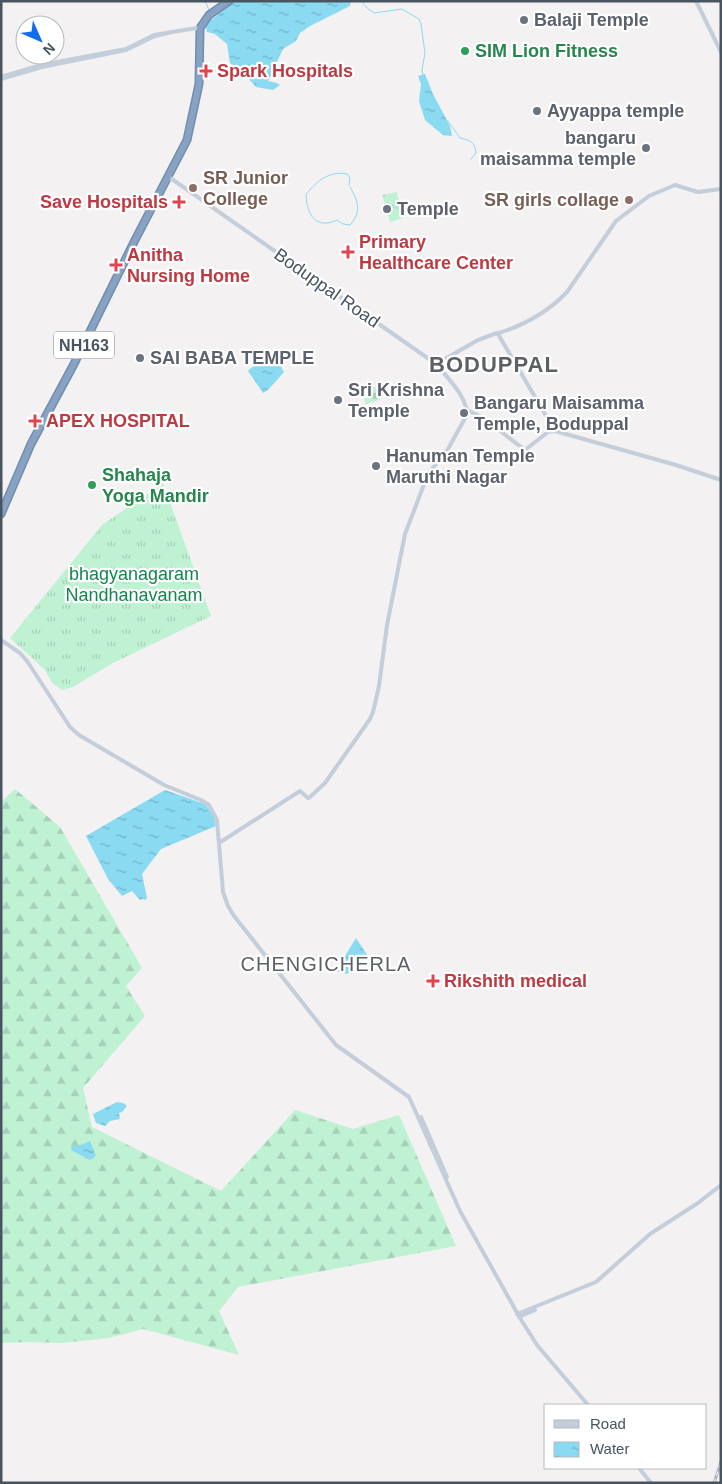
<svg xmlns="http://www.w3.org/2000/svg" width="722" height="1484" font-family="Arial,sans-serif">
  <style>
    .grass { fill: url(#grass-tufts) }
    .forest { fill: url(#forest-firs) }
    .cemetery { fill: url(#cemetery-stones) }
    .water { fill: url(#water-ripples) }
    .lines { fill: none; stroke-linecap: round; stroke-linejoin: round }
    .stream { stroke: #8adaf1; stroke-width: 1 }
    .highway-casing { stroke: #728dad; stroke-width: 9 }
    .secondary { stroke: #c3ceda; stroke-width: 4 }
    .highway { stroke: #87a2c2; stroke-width: 6 }
    .rail-casing { stroke: #b3b6bc; stroke-width: 3 }
    .rail { stroke: #fff; stroke-width: 1; stroke-dasharray: 4; stroke-linecap: butt }
    .worship-dot { fill: #6b7280; stroke: #fff; stroke-width: 2 }
    .leisure-dot { fill: #2e9e5b; stroke: #fff; stroke-width: 2 }
    .health-dot { fill: #e0444e; stroke: #fff; stroke-width: 2 }
    .education-dot { fill: #8d6e63; stroke: #fff; stroke-width: 2 }
    .labels { text-anchor: middle; dominant-baseline: central; stroke-width: 4.5; stroke-linejoin: round; paint-order: stroke }
    .shield { fill: #fff; stroke: #7f8790; stroke-width: 1 }
    .shield-label { font-size: 16px; font-weight: bold; fill: #485460 }
    .worship-label { font-size: 18px; font-weight: bold; fill: #5b616d; stroke: #fff; text-anchor: start }
    .leisure-label { font-size: 18px; font-weight: bold; fill: #27864d; stroke: #fff; text-anchor: start }
    .health-label { font-size: 18px; font-weight: bold; fill: #be3a42; stroke: #fff; text-anchor: start }
    .education-label { font-size: 18px; font-weight: bold; fill: #785e54; stroke: #fff; text-anchor: start }
    .street-label { font-size: 18px; fill: #485460; stroke: #fff }
    .park-label { font-size: 18px; fill: #13864f; stroke: #fff }
    .quarter-label { font-size: 20px; letter-spacing: 1px; fill: #5d6166; stroke: #fff }
    .district-label { font-size: 22px; font-weight: bold; letter-spacing: 1px; fill: #5d6166; stroke: #fff }
  </style>
  <defs>
    <pattern id="grass-tufts" width="24" height="20" patternUnits="userSpaceOnUse" patternTransform="scale(1.25)"><rect width="24" height="20" fill="#bff2d3"/><path d="M3 7l-1-3M5 7V3M7 7l1-3M15 17l-1-3M17 17v-4M19 17l1-3" fill="none" stroke="#a6d1b8"/></pattern>
    <pattern id="forest-firs" width="22" height="20" patternUnits="userSpaceOnUse" patternTransform="scale(1.25)"><rect width="22" height="20" fill="#bff2d3"/><path d="M5 1l3.5 6h-7zM16 11l3.5 6h-7z" fill="#a6d1b8"/></pattern>
    <pattern id="cemetery-stones" width="16" height="16" patternUnits="userSpaceOnUse" patternTransform="scale(1.25)"><rect width="16" height="16" fill="#bff2d3"/><path d="M2 7V4a2 2 0 0 1 4 0v3zM10 15v-3a2 2 0 0 1 4 0v3z" fill="#a6d1b8"/></pattern>
    <pattern id="water-ripples" width="26" height="14" patternUnits="userSpaceOnUse" patternTransform="scale(1.25)"><rect width="26" height="14" fill="#8adaf1"/><path d="M2 4q2-2 4 0t4 0M15 11q2-2 4 0t4 0" fill="none" stroke="#73b3c7"/></pattern>
  </defs>
  <rect width="100%" height="100%" fill="#f3f1f1"/>
  <!-- grass -->
  <g class="grass">
    <polygon points="397,192 403,218 390,222 382,195"/>
    <polygon points="163,483 211,616 113,663 73,687 62,690 52,683 45,670 10,638 102,525"/>
  </g>
  <!-- forest -->
  <polygon class="forest" points="15,789 60,827 142,968 126,986 145,1016 83,1088 92,1127 221,1191 295,1110 353,1129 399,1115 456,1246 238,1287 219,1311 239,1355 143,1329 109,1338 62,1343 27,1342 1,1343 1,802"/>
  <!-- cemetery -->
  <polygon class="cemetery" points="376,387 381,399 366,404 361,389"/>
  <!-- water -->
  <g class="water">
    <polygon points="235,1 351,1 350,6 310,26 300,33 296,41 283,49 268,81 277,83 280,85 273,90 256,87 247,77 241,75 230,63 227,44 215,34 207,32 205,25"/>
    <polygon points="425,74 433,94 450,126 452,136 443,135 425,120 419,101 421,84 418,76"/>
    <path d="M276,358l8,14 -16,18 -5,3 -15,-22c6,-8 19,-8 28,-13z"/>
    <polygon points="165,790 205,804 213,814 216,826 161,849 142,874 147,898 145,900 143,899 140,900 132,891 122,896 108,879 86,836"/>
    <polygon points="356,938 368,956 347,974 336,971"/>
    <polygon points="117,1102 123,1103 127,1106 122,1112 119,1113 120,1119 110,1121 105,1126 96,1123 93,1114"/>
    <polygon points="90,1141 96,1156 90,1160 71,1150 72,1145 78,1146"/>
  </g>
  <g class="lines">
    <!-- stream -->
    <g class="stream">
      <polyline points="205,1 209,10"/>
      <polyline points="361,1 367,8 374,13 402,9 419,19 421,24 425,53 422,70 423,75"/>
      <path d="M448,121l12,17c10,2 15,4 16,15l-5,6"/>
      <path d="M349,185l1,-7 -3,-4c-17,-4 -32,8 -41,21 1,19 9,35 31,25l6,4 7,1c12,-13 8,-24 0,-38"/>
    </g>
    <defs>
      <polyline id="highway" points="1,514 31,444 74,364 135,240 187,140 199,84 200,28 209,15 229,1"/>
    </defs>
    <!-- highway casing -->
    <use href="#highway" class="highway-casing"/>
    <!-- secondary -->
    <g class="secondary">
      <polyline points="696,1 721,52"/>
      <polyline points="172,32 197,28"/>
      <polyline points="1,77 41,65 126,49 154,35 172,32 155,36 126,50 42,67 1,79"/>
      <polyline points="169,177 436,364"/>
      <path d="M499,333c25,-8 49,-21 68,-41l49,-71 33,-25 26,-11 23,7 23,-3"/>
      <polyline points="498,334 555,431"/>
      <polyline points="438,363 478,340 497,333"/>
      <path d="M438,365c11,16 24,26 29,45l15,7 43,33 23,-18 7,-1 121,34 45,15"/>
      <polyline points="1,640 20,653 27,661 70,727 79,735 164,785 201,800 209,805 217,820 223,892 228,906 234,916 336,1045 409,1097 460,1211 520,1318 537,1345 588,1405"/>
      <polyline points="219,843 300,791 308,798 310,797 325,783 370,719 373,712 379,686 387,625 405,534 428,474 448,449 469,411"/>
      <polyline points="421,1117 447,1177"/>
      <polyline points="517,1314 596,1282 650,1234 698,1203 721,1185"/>
      <polyline points="519,1317 535,1310"/>
      <polyline points="639,1468 651,1483"/>
    </g>
    <!-- highway -->
    <use href="#highway" class="highway"/>
    <defs>
      <polyline id="rail" points="714,1483 721,1462"/>
    </defs>
    <!-- rail casing -->
    <use href="#rail" class="rail-casing"/>
    <!-- rail -->
    <use href="#rail" class="rail"/>
  </g>
  <!-- markers -->
  <g class="worship-dot">
    <circle cx="524" cy="20" r="5"/>
    <circle cx="537" cy="111" r="5"/>
    <circle cx="646" cy="148" r="5"/>
    <circle cx="387" cy="209" r="5"/>
    <circle cx="140" cy="358" r="5"/>
    <circle cx="338" cy="400" r="5"/>
    <circle cx="464" cy="413" r="5"/>
    <circle cx="376" cy="466" r="5"/>
  </g>
  <g class="leisure-dot">
    <circle cx="465" cy="51" r="5"/>
    <circle cx="92" cy="485" r="5"/>
  </g>
  <g class="health-dot">
    <path d="M203.5 63.5h5v5h5v5h-5v5h-5v-5h-5v-5h5z"/>
    <path d="M176.5 194.5h5v5h5v5h-5v5h-5v-5h-5v-5h5z"/>
    <path d="M345.5 244.5h5v5h5v5h-5v5h-5v-5h-5v-5h5z"/>
    <path d="M113.5 257.5h5v5h5v5h-5v5h-5v-5h-5v-5h5z"/>
    <path d="M32.5 413.5h5v5h5v5h-5v5h-5v-5h-5v-5h5z"/>
    <path d="M430.5 973.5h5v5h5v5h-5v5h-5v-5h-5v-5h5z"/>
  </g>
  <g class="education-dot">
    <circle cx="193" cy="188" r="5"/>
    <circle cx="629" cy="200" r="5"/>
  </g>
  <g class="labels">
    <!-- shield labels -->
    <rect class="shield" x="54" y="331.5" width="60" height="27" rx="4"/>
    <g class="shield-label">
      <text x="84" y="345">NH163</text>
    </g>
    <!-- worship labels -->
    <g class="worship-label">
      <text x="534" y="20">Balaji Temple</text>
      <text x="547" y="111">Ayyappa temple</text>
      <text x="636" y="138" text-anchor="end">bangaru<tspan x="636" dy="21">maisamma temple</tspan></text>
      <text x="397" y="209">Temple</text>
      <text x="150" y="358">SAI BABA TEMPLE</text>
      <text x="348" y="390">Sri Krishna<tspan x="348" dy="21">Temple</tspan></text>
      <text x="474" y="403">Bangaru Maisamma<tspan x="474" dy="21">Temple, Boduppal</tspan></text>
      <text x="386" y="456">Hanuman Temple<tspan x="386" dy="21">Maruthi Nagar</tspan></text>
    </g>
    <!-- leisure labels -->
    <g class="leisure-label">
      <text x="475" y="51">SIM Lion Fitness</text>
      <text x="102" y="475">Shahaja<tspan x="102" dy="21">Yoga Mandir</tspan></text>
    </g>
    <!-- health labels -->
    <g class="health-label">
      <text x="217" y="71">Spark Hospitals</text>
      <text x="168" y="202" text-anchor="end">Save Hospitals</text>
      <text x="359" y="242">Primary<tspan x="359" dy="21">Healthcare Center</tspan></text>
      <text x="127" y="255">Anitha<tspan x="127" dy="21">Nursing Home</tspan></text>
      <text x="46" y="421">APEX HOSPITAL</text>
      <text x="444" y="981">Rikshith medical</text>
    </g>
    <!-- education labels -->
    <g class="education-label">
      <text x="203" y="178">SR Junior<tspan x="203" dy="21">College</tspan></text>
      <text x="619" y="200" text-anchor="end">SR girls collage</text>
    </g>
    <!-- street labels -->
    <g class="street-label">
      <text transform="translate(327 288) rotate(35)">Boduppal Road</text>
    </g>
    <!-- park labels -->
    <g class="park-label">
      <text x="134" y="574">bhagyanagaram<tspan x="134" dy="21">Nandhanavanam</tspan></text>
    </g>
    <!-- quarter labels -->
    <g class="quarter-label">
      <text x="326" y="964">CHENGICHERLA</text>
    </g>
    <!-- district labels -->
    <g class="district-label">
      <text x="494" y="364">BODUPPAL</text>
    </g>
  </g>
  <!-- border -->
  <rect width="722" height="1484" fill="none" stroke="#485460" stroke-width="5"/>
  <!-- legend -->
  <rect x="544" y="1404" width="162" height="65" fill="#ffffff" stroke="#b6bbbf"/>
  <rect x="554" y="1420" width="25" height="8" fill="#c3ceda" stroke="#b6bbbf"/>
  <text x="590" y="1429" font-size="15" fill="#485460">Road</text>
  <rect x="554" y="1442" width="25" height="15" fill="url(#water-ripples)" stroke="#b6bbbf"/>
  <text x="590" y="1454" font-size="15" fill="#485460">Water</text>
  <!-- north arrow -->
  <g transform="translate(40 40) rotate(135)"><circle r="24" fill="#ffffff" stroke="#b6bbbf"/>
  <path d="M0-4L9 19L0 12L-9 19Z" fill="#106eee"/>
  <text y="-8" font-size="14" font-weight="bold" text-anchor="middle" fill="#485460">N</text>
  </g>
</svg>
